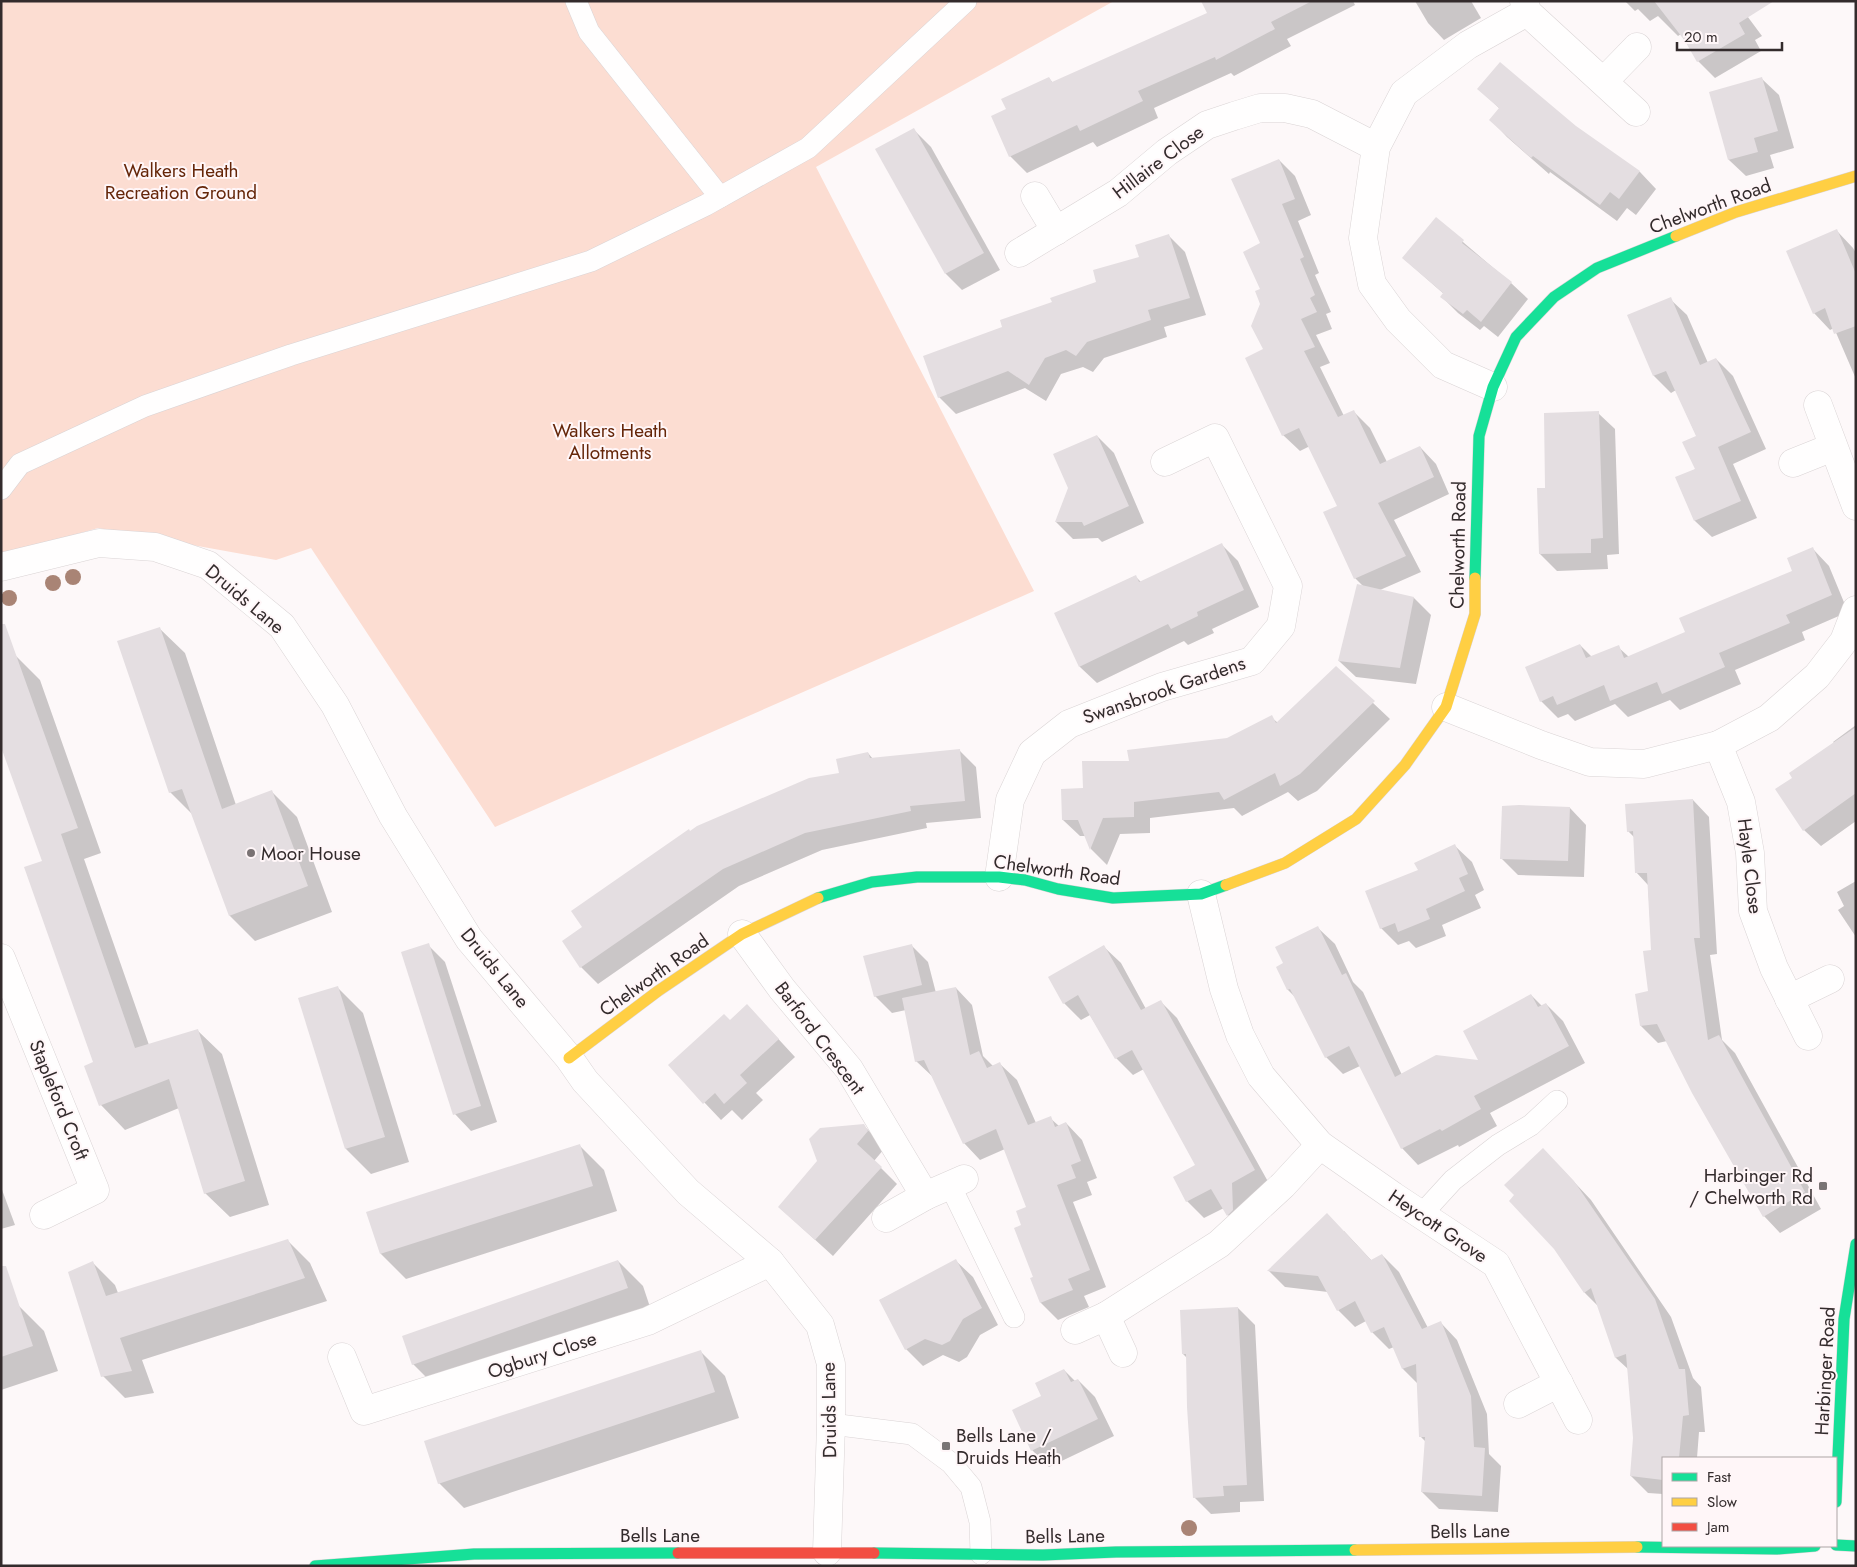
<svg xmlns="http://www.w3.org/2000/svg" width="1857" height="1567" font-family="Jost,sans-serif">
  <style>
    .green { fill: #fcddd2 }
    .shadow { fill: #0003 }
    .building { fill: #e4dee1 }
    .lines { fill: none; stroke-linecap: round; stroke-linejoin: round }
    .lane-casing { stroke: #dad4d5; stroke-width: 22 }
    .street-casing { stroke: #dad4d5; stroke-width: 29 }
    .fast-casing { stroke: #dad4d5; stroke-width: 12 }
    .slow-casing { stroke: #dad4d5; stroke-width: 12 }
    .jam-casing { stroke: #dad4d5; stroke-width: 12 }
    .lane { stroke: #fffefe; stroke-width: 21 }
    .street { stroke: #fffefe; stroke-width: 28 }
    .fast { stroke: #16e098; stroke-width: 11 }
    .slow { stroke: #ffcf43; stroke-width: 11 }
    .jam { stroke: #f24e42; stroke-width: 11 }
    .tree { fill: #a98475 }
    .poi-dot { fill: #7a7374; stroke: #fff6f8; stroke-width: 2 }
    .labels { text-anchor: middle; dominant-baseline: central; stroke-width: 4; stroke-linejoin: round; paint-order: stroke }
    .street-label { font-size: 19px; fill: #332b2c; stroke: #fff6f8 }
    .park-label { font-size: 19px; fill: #652609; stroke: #fff6f8 }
    .poi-label { font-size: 19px; fill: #332b2c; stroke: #fff6f8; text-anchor: start }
  </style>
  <rect width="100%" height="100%" fill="#fdf8f9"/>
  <!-- green -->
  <polygon class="green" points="1,1 1114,1 816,167 1034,591 495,827 311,548 276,560 98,528 1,556"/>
  <!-- shadow -->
  <g class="shadow">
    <polygon points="1220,1 1353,1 1355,5 1287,39 1291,46 1234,76 1231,73 1154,108 1158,118 1097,147 1093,142 1027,173 1010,156 1007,109 1049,78 1053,83 1209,13"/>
    <polygon points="1415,1 1471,1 1481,18 1444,40 1428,23"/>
    <polygon points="1625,1 1736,1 1762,36 1755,40 1761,51 1715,78 1698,61 1681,34 1678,36 1658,16 1650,21 1638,9 1635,11"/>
    <polygon points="1762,79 1779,95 1794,148 1770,155 1774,168 1746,176 1729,160 1711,93"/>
    <polygon points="1479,89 1575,127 1640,172 1656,189 1636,215 1627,208 1617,221 1550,172 1549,174 1507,137 1491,120 1500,109"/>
    <polygon points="914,130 931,147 1000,270 962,290 946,274"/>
    <polygon points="1279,160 1295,176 1311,215 1298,221 1319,273 1315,275 1331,312 1326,314 1332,329 1316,335 1330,363 1320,367 1344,416 1354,412 1370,428 1387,462 1420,447 1436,464 1449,494 1394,520 1421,572 1380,590 1414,598 1431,615 1416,684 1356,677 1339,661 1364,587 1355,578 1339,506 1310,446 1300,451 1283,435 1264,350 1261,303 1262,243"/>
    <polygon points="1436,219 1511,283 1528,299 1498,337 1484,326 1480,330 1458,313 1442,297 1444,294 1403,258"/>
    <polygon points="1837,231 1853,248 1856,253 1856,379 1834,328 1830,330 1814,313"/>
    <polygon points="1168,235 1185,252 1206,315 1164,327 1167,337 1104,358 1093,372 1083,367 1061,374 1046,401 1025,388 956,414 939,397 1004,328 1098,283 1140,258"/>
    <polygon points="1670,299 1687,315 1708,363 1716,359 1733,376 1766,449 1733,464 1757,518 1712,537 1695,521 1677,478 1696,469 1697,437 1676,390 1671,393 1654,376 1629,316"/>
    <polygon points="1598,413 1615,429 1619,554 1607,555 1608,569 1557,571 1540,554 1547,489"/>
    <polygon points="1097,436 1114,453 1144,523 1102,542 1098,538 1073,539 1056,522 1069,488"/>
    <polygon points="1222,545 1238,561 1259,607 1212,629 1214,633 1188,645 1184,641 1097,683 1080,667 1056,614 1135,576 1141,582"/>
    <polygon points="1813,549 1829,566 1848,612 1802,632 1805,640 1735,670 1741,684 1680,710 1670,700 1628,717 1615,704 1575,721 1568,714 1558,718 1541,701 1580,645 1592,657 1618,647 1629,657 1686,633 1793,571"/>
    <polygon points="159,628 185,653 236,805 272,792 297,817 332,912 255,941 230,916 193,815 170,792"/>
    <polygon points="16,656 40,680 101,853 84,859 149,1045 197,1030 222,1054 269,1205 230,1217 205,1193 179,1108 125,1130 101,1105 94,1063 43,861"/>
    <polygon points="1336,668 1390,719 1317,791 1298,801 1288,792 1242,816 1234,808 1150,818 1150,833 1120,834 1107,865 1091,849 1086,836 1080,836 1063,820 1084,789 1130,762 1228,740 1271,717 1278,723"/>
    <polygon points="1856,725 1856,821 1821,846 1804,830 1793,778 1834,743 1833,742"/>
    <polygon points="960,751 976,767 981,818 926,823 927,828 822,850 739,886 598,984 581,967 584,928 690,832 840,774 868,753 873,759"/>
    <polygon points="1693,800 1709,817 1717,954 1710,955 1722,1040 1735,1053 1821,1209 1780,1233 1764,1216 1667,1041 1658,1043 1641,1026 1650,992 1652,951 1648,885 1636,872 1635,838 1628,831"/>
    <polygon points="1570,808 1586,825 1584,877 1518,875 1501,858"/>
    <polygon points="1455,846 1472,862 1484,890 1475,895 1481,908 1442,925 1446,936 1416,948 1409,941 1398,945 1381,928 1419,871"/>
    <polygon points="1856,881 1856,937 1838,910 1844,906 1837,892"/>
    <polygon points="1318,928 1335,944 1353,982 1363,992 1402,1075 1480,1062 1531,995 1542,1006 1546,1004 1563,1021 1585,1063 1490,1113 1497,1126 1459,1147 1458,1145 1418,1165 1402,1148 1360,1066 1343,1074 1326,1057 1296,998 1288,990 1278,968 1285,964"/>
    <polygon points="428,945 445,962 497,1122 471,1131 455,1114"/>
    <polygon points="911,945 928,962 936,993 956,988 972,1005 983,1056 994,1067 1000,1064 1017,1080 1036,1123 1050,1118 1059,1126 1066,1123 1082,1140 1097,1178 1087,1182 1092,1195 1073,1202 1106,1287 1084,1296 1089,1307 1058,1320 1041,1303 1032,1278 1034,1277 1023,1226 1028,1207 1005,1149 980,1160 964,1143 934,1078 916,1061 906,1010 892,1013 875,996"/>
    <polygon points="1104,947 1121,963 1146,1009 1160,1001 1177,1018 1271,1187 1244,1231 1228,1215 1224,1208 1204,1218 1187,1201 1197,1166 1144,1069 1133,1075 1116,1058 1090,1015 1081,1020 1064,1003"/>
    <polygon points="338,988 363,1013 409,1162 371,1174 346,1149"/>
    <polygon points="747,1005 795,1057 756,1093 763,1100 742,1120 732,1110 721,1120 669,1065 730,1021"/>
    <polygon points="863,1125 880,1142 884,1149 874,1161 897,1184 833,1256 779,1207"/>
    <polygon points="579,1145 604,1170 617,1211 406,1279 381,1254 368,1213"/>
    <polygon points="1560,1167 1591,1200 1671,1317 1693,1378 1701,1387 1705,1432 1699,1432 1697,1458 1663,1458 1663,1494 1648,1493 1631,1476 1635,1438 1628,1369 1616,1358 1599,1307 1585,1293 1555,1248"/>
    <polygon points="1,1187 15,1225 1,1229"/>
    <polygon points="1344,1231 1372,1261 1382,1255 1399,1272 1428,1328 1441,1323 1457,1340 1487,1414 1489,1454 1501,1466 1498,1512 1439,1509 1422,1492 1426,1442 1421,1437 1418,1384 1403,1369 1394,1347 1389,1349 1372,1332 1366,1321 1355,1327 1338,1310 1328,1292 1285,1287 1269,1271"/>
    <polygon points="288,1241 310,1263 327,1301 142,1360 154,1393 125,1398 103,1376 93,1263 115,1285 118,1293"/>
    <polygon points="618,1261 643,1286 652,1313 438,1389 413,1364"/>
    <polygon points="956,1261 973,1277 998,1325 980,1335 967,1357 959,1362 943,1355 923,1366 906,1349 880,1300"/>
    <polygon points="19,1306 44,1331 58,1371 1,1390 1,1313"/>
    <polygon points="1238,1308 1255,1325 1264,1501 1240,1502 1240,1512 1211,1514 1194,1497 1187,1358 1183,1354"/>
    <polygon points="700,1351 725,1376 739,1418 464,1508 439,1483"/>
    <polygon points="1064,1370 1075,1381 1078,1380 1095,1397 1114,1436 1049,1467 1032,1450 1042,1397"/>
  </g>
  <!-- building -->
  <g class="building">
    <polygon points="1201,1 1312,1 1271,22 1275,29 1216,60 1215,57 1138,91 1143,101 1080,131 1077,125 1009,157 991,116 1006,109 1001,99 1049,77 1052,82 1207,13"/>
    <polygon points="1654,1 1774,1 1739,23 1745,34 1697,62 1685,41"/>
    <polygon points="1500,62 1576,126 1640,171 1619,199 1610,192 1600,205 1533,156 1531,158 1489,120 1499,108 1477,89"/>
    <polygon points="1762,77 1778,131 1754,138 1758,152 1728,160 1709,92"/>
    <polygon points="914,128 984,253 945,274 875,149"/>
    <polygon points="1279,159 1295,199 1282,204 1304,257 1300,259 1315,295 1310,298 1317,312 1301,319 1315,347 1304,351 1338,417 1354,410 1380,464 1420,446 1434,477 1378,503 1406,556 1354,579 1323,512 1337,506 1299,428 1282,436 1245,358 1263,349 1251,326 1260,304 1255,291 1260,289 1243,252 1260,243 1231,179"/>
    <polygon points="1436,217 1464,240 1462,243 1512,282 1481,322 1467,310 1463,314 1440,297 1443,293 1402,258"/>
    <polygon points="1837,229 1856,274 1856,326 1834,334 1825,308 1813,314 1786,251"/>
    <polygon points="1169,234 1190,298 1148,310 1151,320 1087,342 1076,356 1066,350 1045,358 1029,385 1008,371 938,398 923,356 1002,327 1000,320 1052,302 1050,298 1096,282 1093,270 1139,257 1135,245"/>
    <polygon points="1671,297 1700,365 1716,358 1751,432 1718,447 1741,501 1694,521 1675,477 1695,469 1682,442 1696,436 1666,371 1653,376 1627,315"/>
    <polygon points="1599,411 1603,538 1591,539 1591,553 1539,554 1537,488 1545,488 1544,413"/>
    <polygon points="1097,435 1129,506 1084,526 1082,522 1055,522 1068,488 1053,454"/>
    <polygon points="1222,543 1244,590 1197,612 1198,616 1171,629 1168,624 1079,667 1054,613 1136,575 1139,582"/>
    <polygon points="1813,547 1832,595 1786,615 1790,623 1719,653 1725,667 1662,694 1657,682 1610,701 1604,685 1557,705 1553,696 1540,702 1525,667 1580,644 1586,658 1619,645 1624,658 1685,632 1679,618 1792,571 1787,558"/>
    <polygon points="1357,584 1414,597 1400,668 1338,661"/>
    <polygon points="1,624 5,624 78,828 61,834 135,1048 198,1029 245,1181 204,1194 169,1079 99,1106 84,1066 93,1062 24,867 42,861 1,747"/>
    <polygon points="160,627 222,809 272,790 308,886 229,916 182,789 169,793 117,641"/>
    <polygon points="1336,666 1375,701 1300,774 1280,786 1275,773 1224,800 1219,792 1134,802 1134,817 1103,818 1090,850 1078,820 1062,820 1061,789 1083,788 1082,761 1129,761 1127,750 1227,738 1272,715 1276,723"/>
    <polygon points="1856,727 1856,793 1803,831 1775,789 1792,778 1789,773"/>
    <polygon points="960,749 965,801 910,806 911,811 805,833 723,869 580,968 562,941 582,927 571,911 689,829 690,831 697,826 809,778 839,773 836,759 868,752 870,758"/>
    <polygon points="1693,799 1700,938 1694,938 1708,1040 1719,1035 1805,1192 1763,1217 1692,1093 1657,1024 1640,1026 1635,994 1648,991 1643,951 1651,950 1647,873 1635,873 1633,831 1627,832 1625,804"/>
    <polygon points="1519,805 1570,807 1568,861 1500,859 1502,806"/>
    <polygon points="1455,844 1468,874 1459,878 1465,891 1426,909 1430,919 1398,932 1395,923 1380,929 1365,891 1418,870 1414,863"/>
    <polygon points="1318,926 1342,975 1346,973 1395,1077 1436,1055 1478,1060 1463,1031 1531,994 1538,1007 1546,1003 1569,1046 1474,1096 1481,1109 1442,1131 1440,1129 1401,1149 1349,1046 1325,1058 1290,989 1287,990 1276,967 1283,963 1275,947"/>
    <polygon points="429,943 481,1106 453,1115 401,952"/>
    <polygon points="912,944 922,985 874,997 863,956"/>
    <polygon points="1104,945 1141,1010 1161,1000 1255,1170 1232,1183 1233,1210 1227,1216 1211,1189 1186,1202 1173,1177 1195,1165 1132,1050 1115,1059 1078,995 1063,1004 1048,977"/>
    <polygon points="338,986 385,1137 345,1149 298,998"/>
    <polygon points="956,987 970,1055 979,1051 987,1068 1000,1062 1028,1125 1051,1116 1055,1127 1066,1122 1081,1161 1071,1165 1076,1178 1057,1185 1090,1270 1068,1279 1073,1290 1040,1303 1030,1278 1033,1277 1014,1228 1021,1225 1016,1211 1026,1207 996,1129 963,1144 924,1060 915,1062 902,998"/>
    <polygon points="747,1004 779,1039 740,1075 747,1083 724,1104 715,1093 703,1104 668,1065 724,1014 730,1020"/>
    <polygon points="864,1124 868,1131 857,1144 882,1167 815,1240 778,1207 817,1161 809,1139 820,1128"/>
    <polygon points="580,1144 593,1186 380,1254 366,1212"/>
    <polygon points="1543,1148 1574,1181 1655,1299 1679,1369 1685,1369 1689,1415 1683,1416 1679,1458 1663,1458 1663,1480 1630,1476 1633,1438 1626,1354 1615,1358 1591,1288 1584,1293 1554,1249 1509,1201 1514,1195 1504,1185"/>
    <polygon points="1327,1213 1371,1260 1382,1254 1422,1329 1441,1321 1471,1396 1474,1447 1485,1448 1482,1496 1421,1492 1425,1437 1419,1437 1416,1364 1402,1369 1384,1327 1371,1333 1355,1301 1337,1311 1318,1276 1267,1271"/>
    <polygon points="288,1239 305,1278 120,1338 132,1371 101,1377 68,1272 93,1261 106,1296"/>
    <polygon points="956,1259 982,1308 963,1319 950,1341 942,1345 925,1339 905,1350 879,1300"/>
    <polygon points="618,1260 628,1288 412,1365 402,1336"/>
    <polygon points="1,1266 6,1266 33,1346 1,1357"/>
    <polygon points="1238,1307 1247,1485 1223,1486 1224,1496 1193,1498 1187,1407 1186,1354 1182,1354 1180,1310"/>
    <polygon points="701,1350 715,1392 438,1484 424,1441"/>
    <polygon points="1064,1369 1071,1382 1078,1379 1098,1419 1031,1451 1012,1410 1041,1396 1035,1383"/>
  </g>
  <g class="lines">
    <defs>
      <g id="lane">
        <polyline points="576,1 589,32 720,197"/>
        <polyline points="1,489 20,464 145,406 291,355 591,261 706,205 808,148 966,1"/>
        <polyline points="950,1185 1014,1317"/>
        <polyline points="1421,1215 1453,1180 1498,1145 1531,1125 1557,1101"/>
        <polyline points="831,1424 912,1434 951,1463 971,1487 980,1522 981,1554"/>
      </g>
      <g id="street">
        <polyline points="1527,12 1636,112"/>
        <polyline points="1604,81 1637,47"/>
        <polyline points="1035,196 1056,231"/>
        <polyline points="1019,253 1118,193 1167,152 1207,125 1234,116 1260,108 1285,108 1312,114 1376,147"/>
        <polyline points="1493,387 1443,365 1398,320 1372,284 1363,238 1376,147 1404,93 1468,45 1527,12 1524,1"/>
        <polyline points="1818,405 1856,506"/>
        <polyline points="1793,463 1833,447"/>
        <polyline points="1,567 99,543 155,547 208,565 282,626 335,705 393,816 469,939 569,1058 585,1081 688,1192 770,1262 820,1325 831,1364 831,1424 827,1552"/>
        <polyline points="1446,707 1541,745 1590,762 1644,764 1718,745 1741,802 1750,853 1753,911 1774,968 1808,1036"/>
        <polyline points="1718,745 1769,718 1817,676 1844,641 1856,610"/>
        <polyline points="999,877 1010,800 1032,753 1069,724 1162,687 1252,661 1281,626 1288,586 1215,438 1165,462"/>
        <polyline points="1201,894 1224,989 1240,1035 1261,1076 1320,1145 1393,1196 1496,1264 1578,1420"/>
        <polyline points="742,934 782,989 849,1069 925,1196"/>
        <polyline points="1,958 95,1190 44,1215"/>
        <polyline points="1789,999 1830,979"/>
        <polyline points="886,1218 925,1196 964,1179"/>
        <polyline points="1106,1316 1123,1353"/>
        <polyline points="1075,1330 1106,1316 1219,1244 1283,1185 1320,1145"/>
        <polyline points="342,1357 364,1411 648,1321 770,1262"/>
        <polyline points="1518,1404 1559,1383"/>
      </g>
      <g id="fast">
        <polyline points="1475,578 1479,436 1493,387 1516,337 1554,297 1597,268 1676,236"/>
        <polyline points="818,898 872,882 917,877 999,877 1025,880 1058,889 1113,898 1201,894 1226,885"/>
        <polyline points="1836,1502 1844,1319 1856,1244"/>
        <polyline points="1836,1545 1856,1546"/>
        <polyline points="1637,1547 1777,1549 1815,1546"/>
        <polyline points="874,1553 1043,1555 1116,1552 1355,1550"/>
        <polyline points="315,1566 474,1554 678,1553"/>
      </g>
      <g id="slow">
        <polyline points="1676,236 1736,212 1856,176"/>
        <polyline points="1226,885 1285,863 1356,819 1405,765 1446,707 1475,614 1475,578"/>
        <polyline points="569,1058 658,991 742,934 818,898"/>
        <polyline points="1355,1550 1637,1547"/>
      </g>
      <polyline id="jam" points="678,1553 874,1553"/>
    </defs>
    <!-- lane casing -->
    <use href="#lane" class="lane-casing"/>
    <!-- street casing -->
    <use href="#street" class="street-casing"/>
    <!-- fast casing -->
    <use href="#fast" class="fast-casing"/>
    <!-- slow casing -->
    <use href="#slow" class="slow-casing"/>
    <!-- jam casing -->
    <use href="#jam" class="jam-casing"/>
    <!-- lane -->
    <use href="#lane" class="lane"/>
    <!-- street -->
    <use href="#street" class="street"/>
    <!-- fast -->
    <use href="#fast" class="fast"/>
    <!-- slow -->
    <use href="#slow" class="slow"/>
    <!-- jam -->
    <use href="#jam" class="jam"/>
  </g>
  <!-- trees -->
  <g class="tree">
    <circle cx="73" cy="577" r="8"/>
    <circle cx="53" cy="583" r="8"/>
    <circle cx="9" cy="598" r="8"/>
    <circle cx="1189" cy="1528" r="8"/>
  </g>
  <!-- markers -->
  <g class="poi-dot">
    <circle cx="251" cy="853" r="5"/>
    <rect x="1818" y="1181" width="10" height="10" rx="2.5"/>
    <rect x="941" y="1441" width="10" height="10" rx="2.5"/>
  </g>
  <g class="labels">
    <!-- street labels -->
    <g class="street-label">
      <text transform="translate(1158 162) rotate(-37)">Hillaire Close</text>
      <text transform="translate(1710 206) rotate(-20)">Chelworth Road</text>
      <text transform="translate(1458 545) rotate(-89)">Chelworth Road</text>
      <text transform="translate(245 599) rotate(40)">Druids Lane</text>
      <text transform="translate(1164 690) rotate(-19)">Swansbrook Gardens</text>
      <text transform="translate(1750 866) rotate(83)">Hayle Close</text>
      <text transform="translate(1057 870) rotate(8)">Chelworth Road</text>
      <text transform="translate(495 968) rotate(51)">Druids Lane</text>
      <text transform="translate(654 975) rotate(-35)">Chelworth Road</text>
      <text transform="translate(820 1038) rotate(53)">Barford Crescent</text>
      <text transform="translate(59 1100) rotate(68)">Stapleford Croft</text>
      <text transform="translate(1438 1226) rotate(34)">Heycott Grove</text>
      <text transform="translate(542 1355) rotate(-18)">Ogbury Close</text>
      <text transform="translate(1825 1371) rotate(-87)">Harbinger Road</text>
      <text transform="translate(829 1410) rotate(-91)">Druids Lane</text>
      <text transform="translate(1470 1531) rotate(-1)">Bells Lane</text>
      <text x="660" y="1535">Bells Lane</text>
      <text transform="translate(1065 1536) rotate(-1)">Bells Lane</text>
    </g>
    <!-- park labels -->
    <g class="park-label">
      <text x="181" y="170">Walkers Heath<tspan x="181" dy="22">Recreation Ground</tspan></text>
      <text x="610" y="430">Walkers Heath<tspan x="610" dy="22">Allotments</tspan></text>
    </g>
    <!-- poi labels -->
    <g class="poi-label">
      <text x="261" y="853">Moor House</text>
      <text x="1813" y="1175" text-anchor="end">Harbinger Rd<tspan x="1813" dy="22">/ Chelworth Rd</tspan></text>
      <text x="956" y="1435">Bells Lane /<tspan x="956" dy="22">Druids Heath</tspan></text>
    </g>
  </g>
  <!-- border -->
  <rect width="1857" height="1567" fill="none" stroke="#332b2c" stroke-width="5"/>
  <!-- legend -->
  <rect x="1662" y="1457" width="175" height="90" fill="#fff6f8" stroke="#ada5a6"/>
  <rect x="1672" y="1473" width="25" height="8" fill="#16e098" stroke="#ada5a6"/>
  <text x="1707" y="1482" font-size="15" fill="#332b2c">Fast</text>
  <rect x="1672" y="1498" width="25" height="8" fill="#ffcf43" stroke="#ada5a6"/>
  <text x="1707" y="1507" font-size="15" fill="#332b2c">Slow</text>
  <rect x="1672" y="1523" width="25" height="8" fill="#f24e42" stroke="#ada5a6"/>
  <text x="1707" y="1532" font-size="15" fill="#332b2c">Jam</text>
  <!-- scale -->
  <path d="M1677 42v8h105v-8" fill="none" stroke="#332b2c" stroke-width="2.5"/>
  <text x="1684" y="42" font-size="15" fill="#332b2c" stroke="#fff6f8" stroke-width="4" paint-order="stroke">20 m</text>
</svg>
